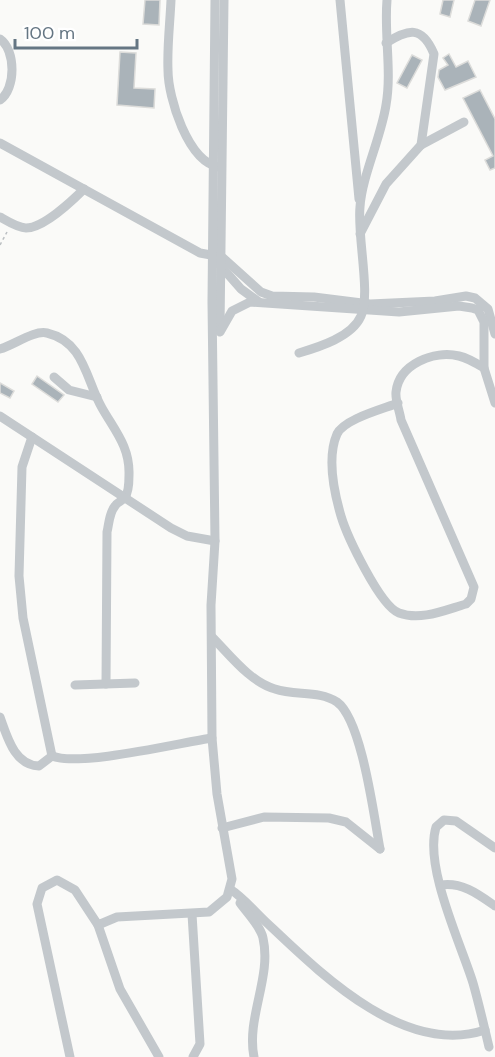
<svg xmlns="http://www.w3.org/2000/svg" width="495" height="1057" font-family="'DM Sans',sans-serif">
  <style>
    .building { fill: #aab3b9; stroke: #dcdcda; stroke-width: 1.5 }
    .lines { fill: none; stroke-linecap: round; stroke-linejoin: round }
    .path { stroke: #bbbfc2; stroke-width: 1.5; stroke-dasharray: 3 3; stroke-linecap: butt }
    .minor { stroke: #c3c8cc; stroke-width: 9 }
  </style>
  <rect width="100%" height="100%" fill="#fafaf8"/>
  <!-- building -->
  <g class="building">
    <polygon points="145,0 160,0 159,25 143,24"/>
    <polygon points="443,0 454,0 450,17 440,14"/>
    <polygon points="475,0 490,0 481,26 468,21"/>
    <polygon points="120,52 136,53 134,88 155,89 154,108 117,105"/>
    <polygon points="449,54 456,67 468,61 476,77 445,90 438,77 439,70 448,65 443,58"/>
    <polygon points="412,55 422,60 407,88 397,83"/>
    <polygon points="480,90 495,119 495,168 490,170 485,160 493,156 463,98"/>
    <polygon points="37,376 64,395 58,402 32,384"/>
    <polygon points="0,383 14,391 10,398 0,393"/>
  </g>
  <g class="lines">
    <!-- path -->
    <polyline class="path" points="0,245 7,232"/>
    <!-- minor -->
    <g class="minor">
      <path d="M171,0c-1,23 -4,47 -3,70 0,28 20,92 51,97"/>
      <polyline points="340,0 359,199"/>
      <path d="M0,39c16,11 16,50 0,61"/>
      <polyline points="0,143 200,253 222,257 261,292 272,296 314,297 370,304 435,301 466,296 475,298 488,309 495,334"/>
      <polyline points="421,145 464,122"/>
      <path d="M0,217c7,4 18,11 26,11 17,0 46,-27 58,-39"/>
      <path d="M360,234l26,-50 35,-39 13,-91c-12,-29 -26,-25 -48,-11"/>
      <polyline points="219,264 241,289 259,302"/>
      <polyline points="220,328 224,0"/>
      <polyline points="220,332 232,311 250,302 399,312 459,306 472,308 478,310 484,322 484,368 495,403"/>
      <path d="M0,349c14,-4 34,-19 47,-16 38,9 39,48 55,75 13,23 28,39 27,67 0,6 0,17 -4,22 -2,4 -8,5 -10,9 -6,7 -6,18 -8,26l-1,152"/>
      <path d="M299,353c20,-6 53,-16 62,-37 10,-22 -4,-80 -1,-109 2,-31 21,-69 26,-102 6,-33 -2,-71 1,-105"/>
      <polyline points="54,377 69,390 97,397"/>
      <path d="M398,403c-15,6 -54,16 -61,31 -10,23 -3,58 4,82 6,20 39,90 58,97 22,8 46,-3 67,-9l5,-5 3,-12 -73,-167c-1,-8 -6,-20 -5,-28 3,-28 38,-42 63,-36 9,2 17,7 25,12"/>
      <polyline points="0,416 171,528 187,536 215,541"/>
      <polyline points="32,437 22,467 19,576 23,618 52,756"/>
      <path d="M212,637c18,18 38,45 63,52 20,7 44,1 62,13 25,18 37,115 43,147"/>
      <polyline points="75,685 135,683"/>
      <path d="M0,717c7,19 14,48 39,49l13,-10"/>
      <path d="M52,756c27,11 127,-13 160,-18"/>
      <polyline points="222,828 264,817 329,818 346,822 380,849"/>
      <path d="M441,885c21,-3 37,9 54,21"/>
      <path d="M230,889c14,9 25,23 37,34 53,50 137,134 218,107"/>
      <path d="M240,903c7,10 21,24 23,35 9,39 -17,80 -9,119"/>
      <polyline points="192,914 200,1044 193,1057"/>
      <polyline points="98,925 120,989 159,1057"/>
      <path d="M489,1047c-5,-21 -10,-43 -16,-64 -12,-39 -49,-116 -37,-156l8,-7 12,1 39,27"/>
      <polyline points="70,1057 37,904 42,888 57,880 75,890 98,925 117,917 209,912 227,897 232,879 217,794 212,738 211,605 215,541 212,302 215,0"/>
    </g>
  </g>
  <!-- scale -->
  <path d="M15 39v9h122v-9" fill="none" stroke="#657683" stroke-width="3"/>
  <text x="24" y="39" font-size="18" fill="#657683" stroke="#ffffff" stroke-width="4.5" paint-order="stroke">100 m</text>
</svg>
